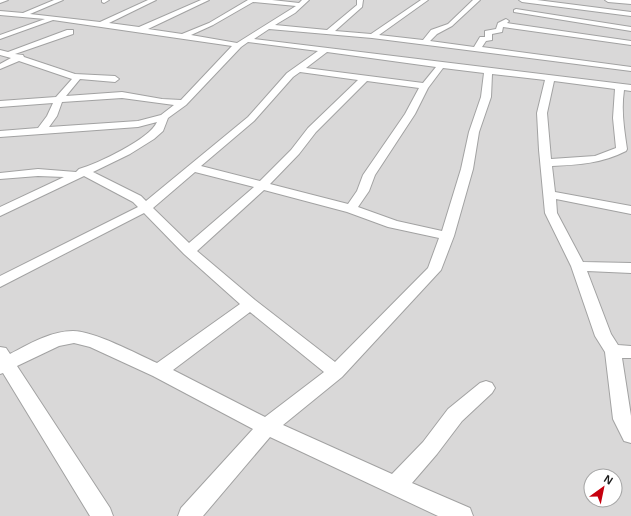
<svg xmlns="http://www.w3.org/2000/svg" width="631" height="516" font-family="Helvetica,sans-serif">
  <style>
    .residential { fill: #d9d8d8; fill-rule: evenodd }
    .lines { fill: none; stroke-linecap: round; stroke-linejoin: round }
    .minor-casing { stroke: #a2a2a2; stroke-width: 2 }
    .minor { fill: #fff; fill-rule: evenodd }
  </style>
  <rect width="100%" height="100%" fill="#eee8e0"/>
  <!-- residential -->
  <path class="residential" d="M0,0h631v516h-631zM591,476h24v24h-24z"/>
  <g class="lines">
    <defs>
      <g id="minor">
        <polygon points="0,0 8,0 0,3"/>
        <path d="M54,0h9l-33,14 70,8 48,-22h8l-47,23 30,4 62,-27h8l-61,29 34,5 27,-11 39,-23h24l27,3 3,-3h7l-14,13 -20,12 52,5 30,-25v-5h6l-1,7 -27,24 36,3 50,-34h7l-49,35 44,5 8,-10 17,-6 25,-24h7l-28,26 -15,8 -7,7 44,6 6,-10h5v-6l11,-2 2,-6 8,-4 3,2 -2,2 124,18v4l-128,-18 -1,5 -10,2v6l-6,1 -4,6 149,20v4l-259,-33 -103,-9 -15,10 377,46v6l-7,-1c-3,20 0,39 3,59l-1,2c-23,12 -48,14 -74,15l3,26 76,14v8l-75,-15 1,14 26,49 48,1v10l-44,-2 24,63 7,11 13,1v12h-9l9,58v27l-7,-2 -11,-22 -8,-67 -10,-16 -24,-70 -26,-53 -6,-63 -2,-37 8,-33 -53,-6 -1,23 -12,35 -6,37 -19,67 -13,34 -99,107 -59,48 109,49 31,-32 25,-33 32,-26 6,-2 6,2 3,5 -3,5 -30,28 -25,33 -25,29 58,25 3,8h-35l-168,-79 -67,79h-25l3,-8 72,-79 -100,-53 -63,-29 -16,-4 -15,3 -42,20 93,142 3,8h-23l-87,-143 -3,1v-27l6,1 4,6c19,-10 41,-23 63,-23 21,0 64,23 84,32l83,-59 -56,-50 -40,-41 -144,74v-11l138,-69 -5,-5 -49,-26 -84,40v-9l64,-30 -26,-1 -38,3v-6l38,-4 38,3 3,-3c18,-5 71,-30 78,-47l-19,5 -138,10v-6l38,-3 9,-12 6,-13 -53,4v-6l56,-4 16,-18 -53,-18 -19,8v-5l11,-6 -11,-3v-5l8,2 59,-22h6v4l-58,20 8,1 1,2 51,17 40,2 4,3 -4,3 -35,-3 -14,17 56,-4 40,7 19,1 51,-54 -179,-26 -53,19v-4l45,-16 -45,-4v-4l23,2zM253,2l43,4 -59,37 -46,-8 22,-10zM248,42l70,9 -31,22 -39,44 -102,84 -5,-5 -48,-24 37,-18 24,-15 9,-8 5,-13 18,-13 55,-58zM327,52l109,15 -13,16 -117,-15zM443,68l41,5 -3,24 -12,35 -8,37 -19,62 -45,-10 -39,-14 11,-16 6,-16 40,-61 13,-26zM300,72l58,8 -50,48 -17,22 -31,31 -59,-15 53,-45 39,-44zM367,81l52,7 -14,26 -42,61 -6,16 -9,13 -78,-20 29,-30 17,-22zM554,81l61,8 -2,29 3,30 -21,8 -44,3 -4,-46zM122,98l52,7 -13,10 -23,6 -89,6 8,-11 5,-14zM195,172l59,15 -65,56 -36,-35zM264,190l83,22 41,15 51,11 -11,30 -93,94 -80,-62 -58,-49zM250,312l74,60 -59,45 -92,-47z"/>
        <polygon points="102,0 109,0 104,3 102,2"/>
        <polygon points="519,0 537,0 631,12 631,16 522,2"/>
        <polygon points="605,0 631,0 631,4 608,2"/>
        <polygon points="516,9 631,27 631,31 514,12 514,10"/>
      </g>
    </defs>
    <!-- minor casing -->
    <use href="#minor" class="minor-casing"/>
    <!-- minor -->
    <use href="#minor" class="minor"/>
  </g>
  <!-- north arrow -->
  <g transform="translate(603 488) rotate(33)"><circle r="19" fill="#ffffff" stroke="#a4a4a4"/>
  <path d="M0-3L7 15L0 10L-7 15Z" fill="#c6000e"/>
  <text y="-6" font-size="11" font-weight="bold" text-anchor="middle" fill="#1b1b1b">N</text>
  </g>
</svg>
